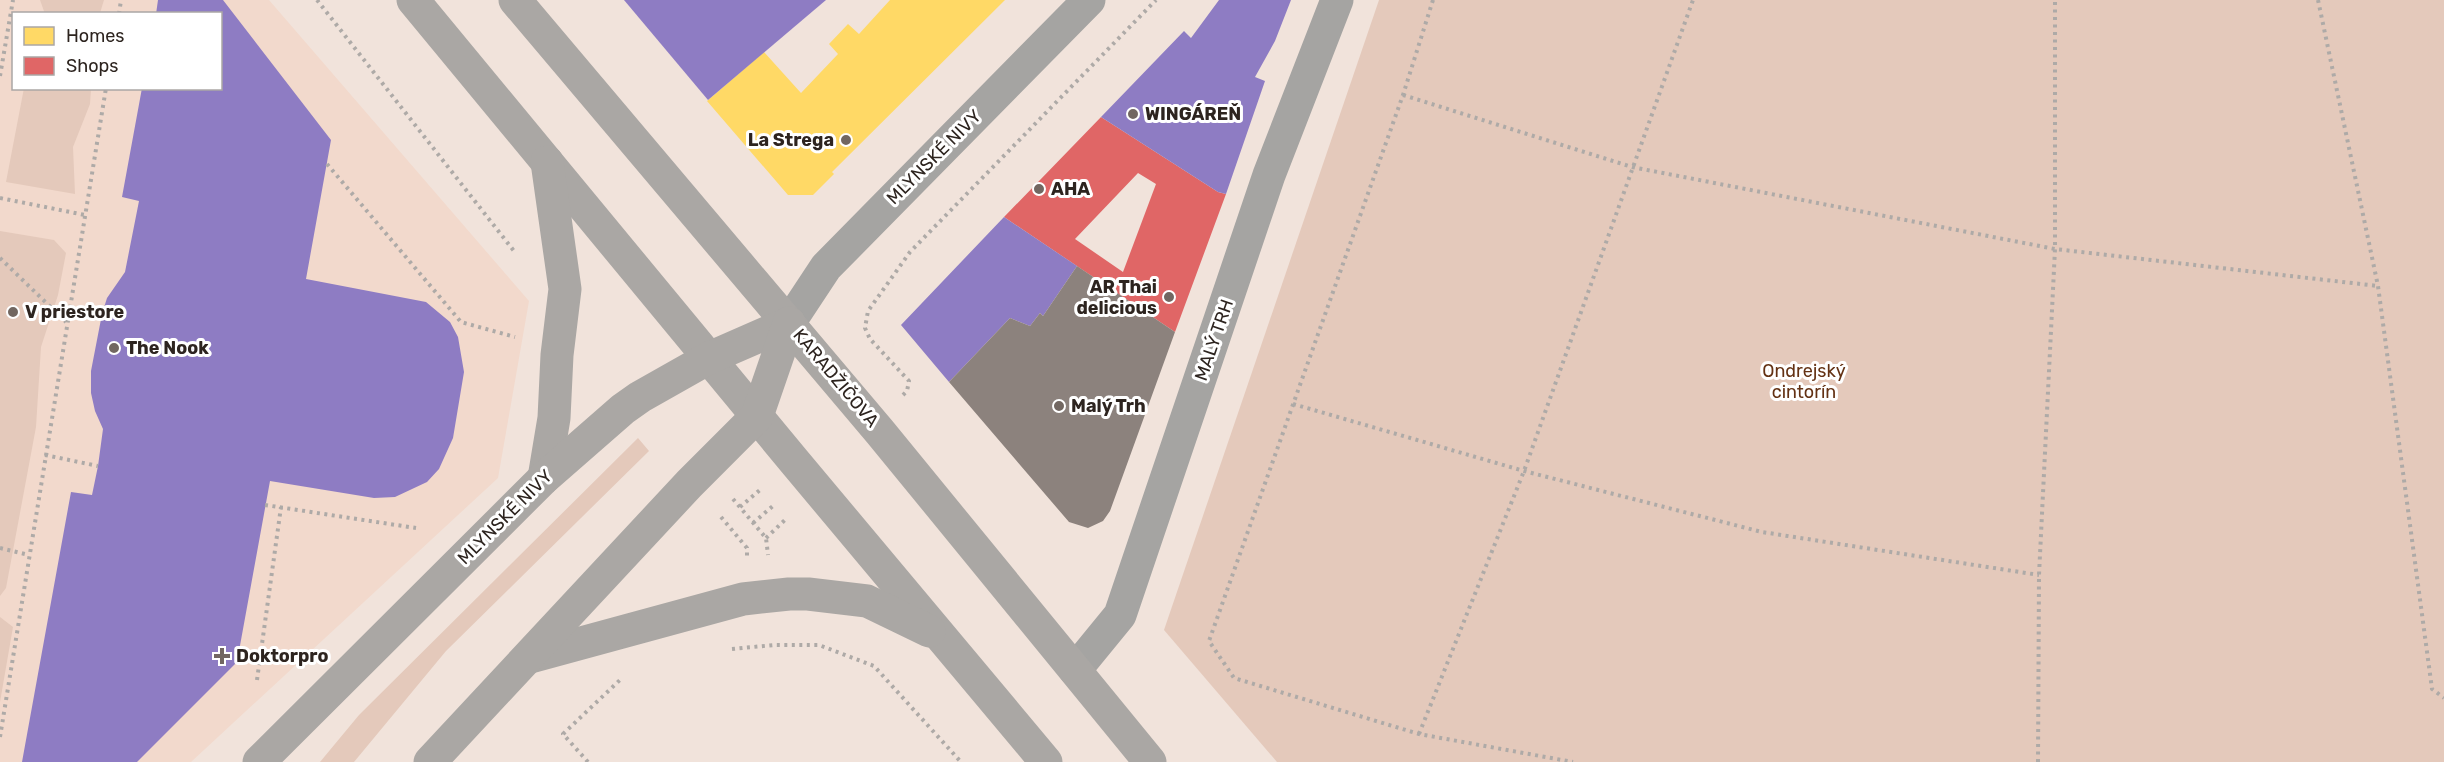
<svg xmlns="http://www.w3.org/2000/svg" width="2444" height="762" font-family="Rubik,sans-serif">
  <style>
    .built { fill: #f2d9cc; fill-rule: evenodd }
    .green { fill: #e4c9bb }
    .homes { fill: #ffd966 }
    .shops { fill: #e06666; fill-rule: evenodd }
    .offices { fill: #8e7cc3 }
    .building { fill: #8c827d }
    .lines { fill: none; stroke-linecap: round; stroke-linejoin: round }
    .path { stroke: #aeaaa7; stroke-width: 4; stroke-dasharray: 3 4.5; stroke-linecap: butt }
    .minor { stroke: #a5a4a2; stroke-width: 33 }
    .major { stroke: #aaa7a4; stroke-width: 33 }
    .poi-dot { fill: #726761; stroke: #fff; stroke-width: 2 }
    .labels { text-anchor: middle; dominant-baseline: central; stroke-width: 6; stroke-linejoin: round; paint-order: stroke }
    .poi-label { font-size: 18px; font-weight: bold; fill: #2d241f; stroke: #fff; text-anchor: start }
    .street-label { font-size: 18px; fill: #2d241f; stroke: #fff }
    .park-label { font-size: 18px; fill: #643214; stroke: #fff }
  </style>
  <rect width="100%" height="100%" fill="#f1e3db"/>
  <!-- built -->
  <path class="built" d="M0,0h269l260,301 -31,177 -307,284h-191zM14,14h206v74h-206z"/>
  <!-- green -->
  <g class="green">
    <polygon points="40,0 104,0 100,13 45,14"/>
    <polygon points="1379,0 2444,0 2444,762 1277,762 1164,630"/>
    <polygon points="24,88 91,89 90,104 73,147 75,194 6,182"/>
    <polygon points="0,231 54,240 66,253 58,295 41,347 36,427 6,588 0,596"/>
    <polygon points="638,438 649,451 446,651 354,762 320,762 359,715"/>
    <polygon points="0,617 13,627 0,702"/>
  </g>
  <!-- homes -->
  <polygon class="homes" points="890,0 1005,0 832,172 834,174 813,195 788,195 707,101 764,52 801,93 838,54 829,44 848,24 859,34"/>
  <!-- shops -->
  <path class="shops" d="M1101,117l117,75 8,2 -51,138 -171,-115zM1138,173l18,11 -33,88 -48,-33z"/>
  <!-- offices -->
  <g class="offices">
    <polygon points="158,0 223,0 331,140 306,279 426,302 450,322 458,337 464,372 453,438 439,469 427,482 395,497 374,498 270,481 237,662 137,762 22,762 71,492 92,495 98,466 103,429 95,411 91,393 91,371 102,314 107,298 125,272 139,201 122,197 142,88 220,88 220,14 156,14"/>
    <polygon points="624,0 826,0 708,100"/>
    <polygon points="1219,0 1291,0 1275,41 1255,77 1265,81 1226,194 1218,192 1101,117 1184,31 1191,38"/>
    <polygon points="1004,217 1077,266 1043,316 1040,313 1030,326 1010,318 949,382 901,325"/>
  </g>
  <!-- building -->
  <polygon class="building" points="1077,266 1175,332 1110,511 1103,521 1088,528 1069,522 949,382 1010,318 1030,326 1040,313 1043,316"/>
  <g class="lines">
    <!-- path -->
    <g class="path">
      <polyline points="317,0 514,251"/>
      <polyline points="1433,0 1403,95 1209,641 1234,678 1419,734 1573,762"/>
      <polyline points="2318,0 2378,286 2432,689 2444,698"/>
      <polyline points="119,14 121,0"/>
      <polyline points="0,76 13,0"/>
      <polyline points="1403,95 1632,167 2055,249 2378,286"/>
      <polyline points="327,164 461,322 515,337"/>
      <polyline points="0,198 85,215"/>
      <polyline points="0,258 66,322"/>
      <polyline points="903,395 907,391 909,381 870,339 865,328 868,311 910,252 1156,0"/>
      <polyline points="1293,404 1524,471 1762,532 2039,575"/>
      <polyline points="45,455 98,466"/>
      <polyline points="733,499 766,538 768,555"/>
      <polyline points="265,505 416,528"/>
      <polyline points="740,507 761,489"/>
      <polyline points="721,517 747,548 747,556"/>
      <polyline points="753,523 774,505"/>
      <polyline points="766,538 787,518"/>
      <polyline points="0,548 29,555"/>
      <polyline points="732,649 774,645 819,645 874,666 961,762"/>
      <polyline points="257,680 281,507"/>
      <polyline points="1419,734 1524,471 1693,0"/>
      <polyline points="0,737 106,88"/>
      <polyline points="588,762 563,734 621,679"/>
      <polyline points="2038,762 2039,575 2055,249 2055,0"/>
    </g>
    <!-- minor -->
    <g class="minor">
      <polyline points="789,323 826,267 1089,0"/>
      <polyline points="1075,670 1120,615 1269,175 1337,0"/>
    </g>
    <!-- major -->
    <g class="major">
      <polyline points="413,0 794,461 1046,762"/>
      <polyline points="515,0 880,432 1150,762"/>
      <polyline points="544,478 554,418 557,355 565,289 547,162"/>
      <polyline points="530,657 743,599 789,594 808,594 867,601 929,631"/>
      <polyline points="259,762 544,478 623,409 640,397 709,358 789,323"/>
      <polyline points="430,762 689,484 757,416 789,323"/>
    </g>
  </g>
  <!-- markers -->
  <g class="poi-dot">
    <circle cx="1133" cy="114" r="6"/>
    <circle cx="846" cy="140" r="6"/>
    <circle cx="1039" cy="189" r="6"/>
    <circle cx="1169" cy="297" r="6"/>
    <circle cx="13" cy="312" r="6"/>
    <circle cx="114" cy="348" r="6"/>
    <circle cx="1059" cy="406" r="6"/>
    <path d="M219 647h6v6h6v6h-6v6h-6v-6h-6v-6h6z"/>
  </g>
  <g class="labels">
    <!-- poi labels -->
    <g class="poi-label">
      <text x="1145" y="114">WINGÁREŇ</text>
      <text x="834" y="140" text-anchor="end">La Strega</text>
      <text x="1051" y="189">AHA</text>
      <text x="1157" y="287" text-anchor="end">AR Thai<tspan x="1157" dy="21">delicious</tspan></text>
      <text x="25" y="312">V priestore</text>
      <text x="126" y="348">The Nook</text>
      <text x="1071" y="406">Malý Trh</text>
      <text x="236" y="656">Doktorpro</text>
    </g>
    <!-- street labels -->
    <g class="street-label">
      <text transform="translate(934 157) rotate(-45)">MLYNSKÉ NIVY</text>
      <text transform="translate(1214 340) rotate(-71)">MALÝ TRH</text>
      <text transform="translate(836 378) rotate(50)">KARADŽIČOVA</text>
      <text transform="translate(505 517) rotate(-45)">MLYNSKÉ NIVY</text>
    </g>
    <!-- park labels -->
    <g class="park-label">
      <text x="1804" y="371">Ondrejský<tspan x="1804" dy="21">cintorín</tspan></text>
    </g>
  </g>
  <!-- legend -->
  <rect x="12" y="12" width="210" height="78" fill="#ffffff" stroke="#aba7a5" stroke-width="1.5"/>
  <rect x="24" y="27" width="30" height="18" fill="#ffd966" stroke="#aba7a5" stroke-width="1.5"/>
  <text x="66" y="42" font-size="18" fill="#2d241f">Homes</text>
  <rect x="24" y="57" width="30" height="18" fill="#e06666" stroke="#aba7a5" stroke-width="1.5"/>
  <text x="66" y="72" font-size="18" fill="#2d241f">Shops</text>
</svg>
